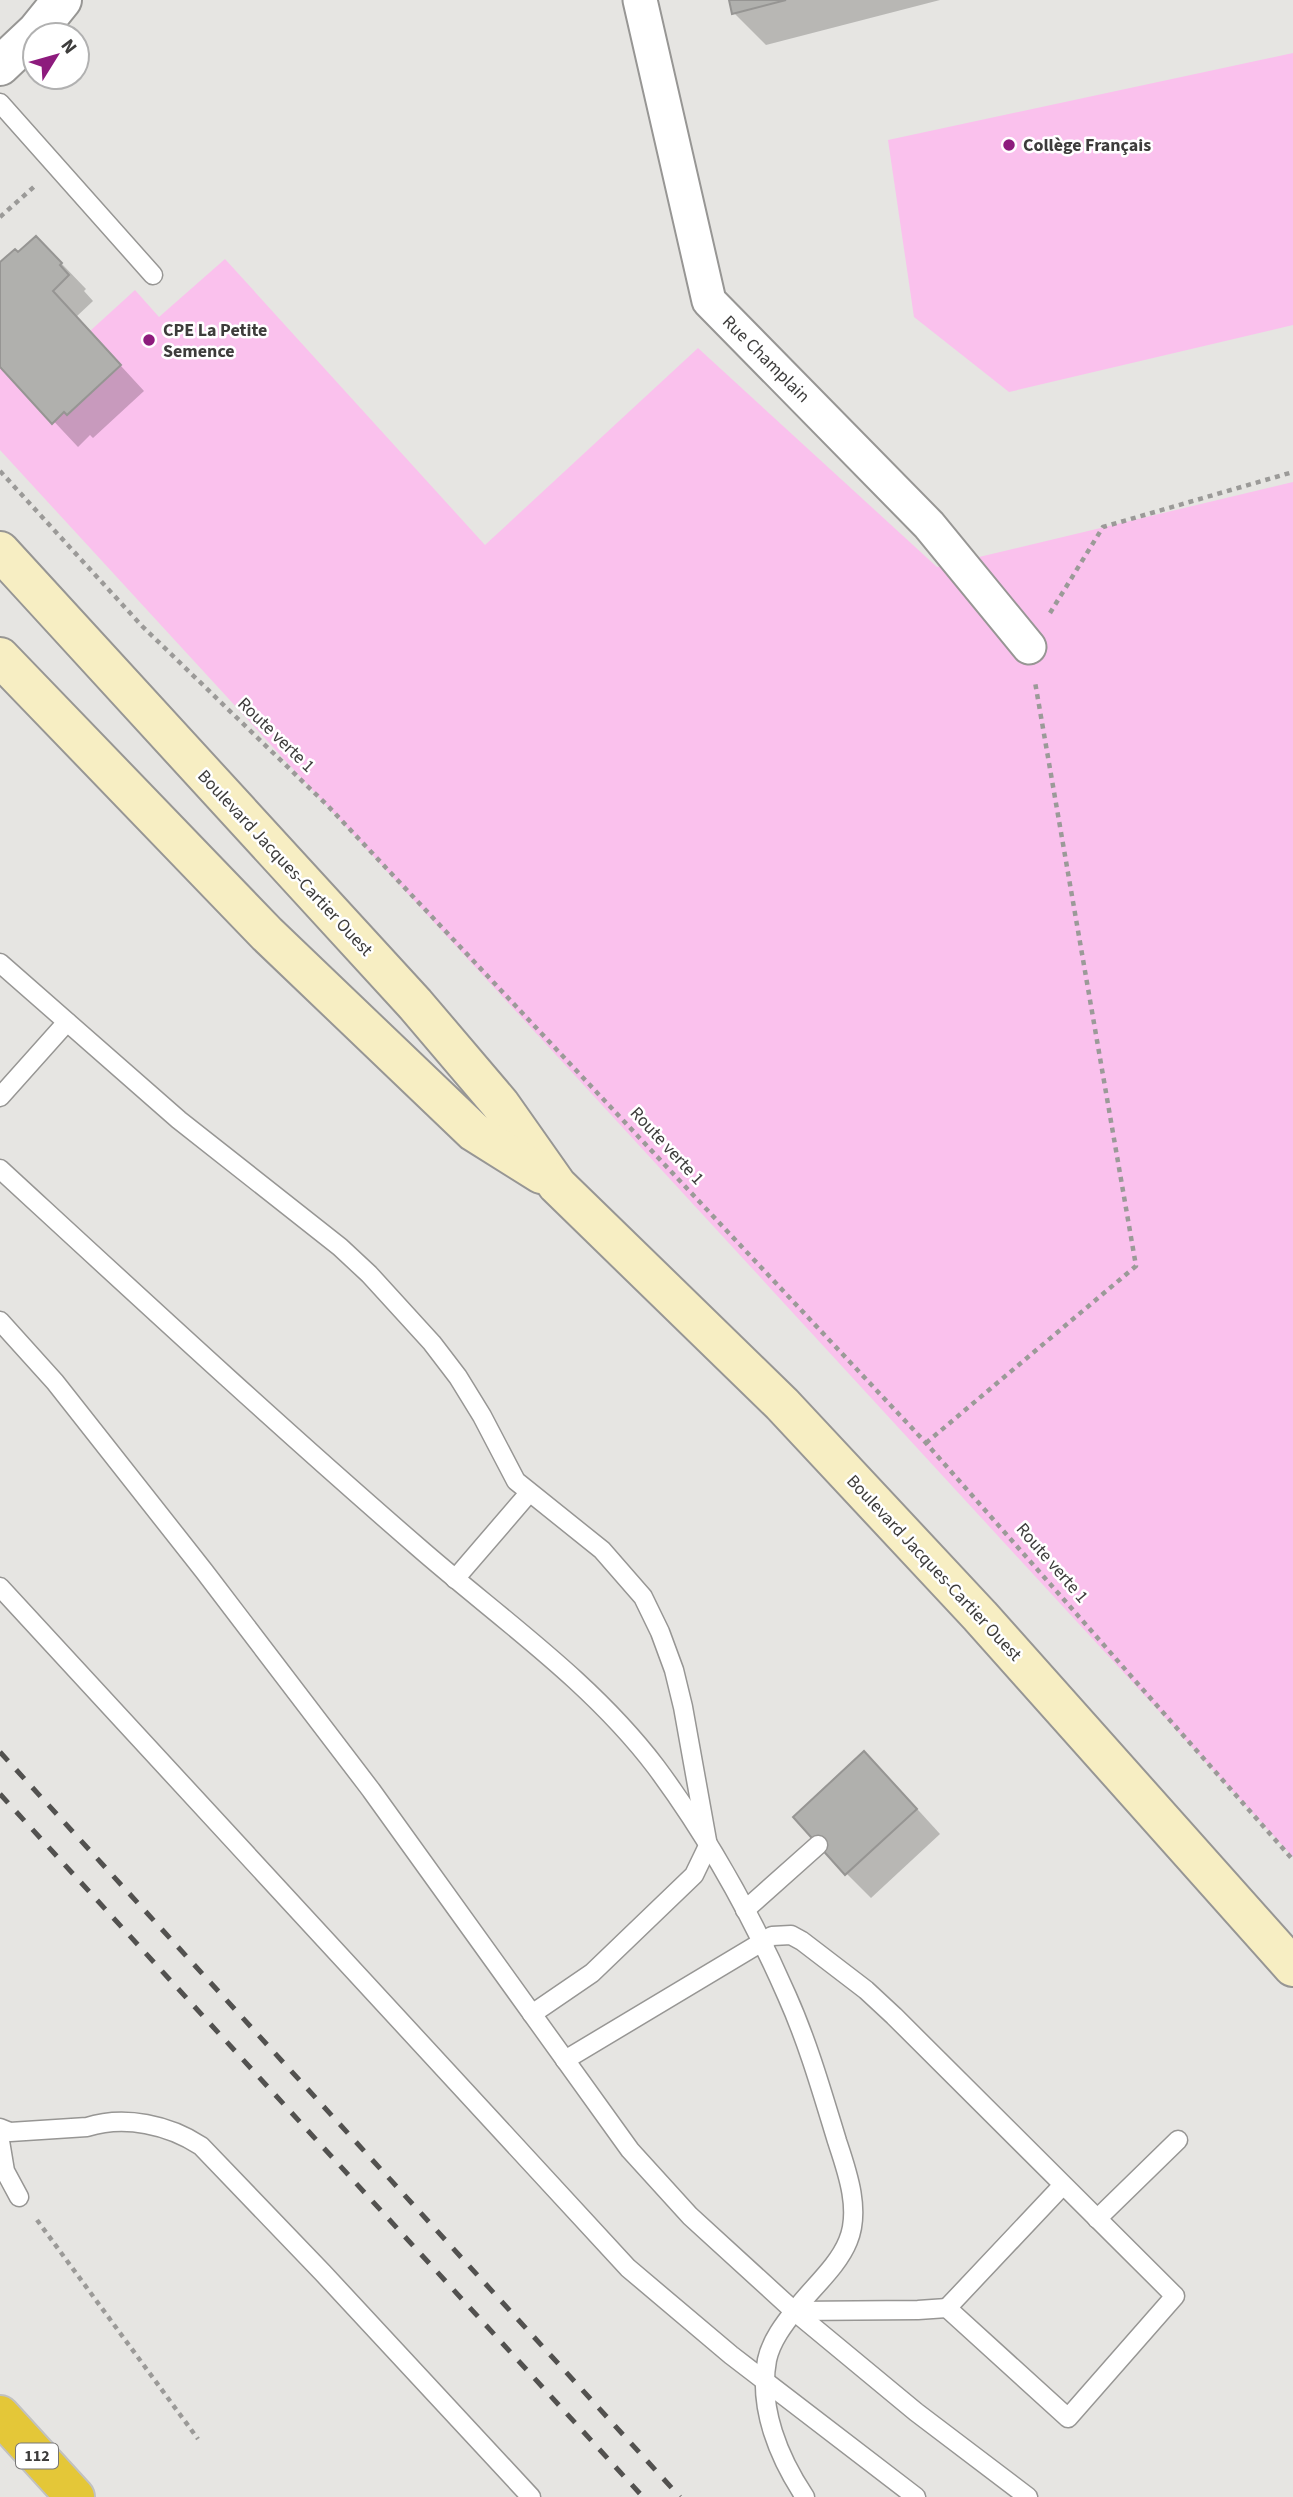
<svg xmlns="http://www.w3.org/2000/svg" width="1293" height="2497" font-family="'Source Sans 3',sans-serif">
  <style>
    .green { fill: #fac1ed }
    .shadow { fill: #0003 }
    .building { fill: #b0b0ad; stroke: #969593; stroke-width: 2 }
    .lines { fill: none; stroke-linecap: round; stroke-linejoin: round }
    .service-casing { stroke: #979694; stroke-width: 21 }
    .minor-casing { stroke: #979694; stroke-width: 37 }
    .tertiary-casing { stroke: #979694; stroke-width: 42 }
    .secondary-casing { stroke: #979694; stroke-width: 42 }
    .motorway-casing { stroke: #c1c1c0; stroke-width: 42 }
    .path { stroke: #9b9a98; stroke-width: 4.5; stroke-dasharray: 5 5; stroke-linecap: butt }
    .service { stroke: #fff; stroke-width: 18 }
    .minor { stroke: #fff; stroke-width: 33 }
    .tertiary { stroke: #fff; stroke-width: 38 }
    .secondary { stroke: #f7eec3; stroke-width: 38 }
    .motorway { stroke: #e4c738; stroke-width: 38 }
    .rail { stroke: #52514f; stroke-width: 5; stroke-dasharray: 12 12; stroke-linecap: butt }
    .poi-dot { fill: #8d1b7d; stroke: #fff; stroke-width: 2.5 }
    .labels { text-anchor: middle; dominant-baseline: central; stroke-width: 5; stroke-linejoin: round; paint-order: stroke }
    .shield { fill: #fff; stroke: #777676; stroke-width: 2 }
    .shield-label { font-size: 16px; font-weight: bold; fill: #3d3c3b }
    .poi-label { font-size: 18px; font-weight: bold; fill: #3d3c3b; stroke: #fff; text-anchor: start }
    .street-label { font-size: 18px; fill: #3d3c3b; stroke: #fff }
  </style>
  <rect width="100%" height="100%" fill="#e6e5e2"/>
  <!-- green -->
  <g class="green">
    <polygon points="1293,53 1293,325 1009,392 914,317 888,140"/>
    <polygon points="225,259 485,545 698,348 937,567 1293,482 1293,1857 0,450 0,367 52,423 64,412 68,414 121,365 90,331 135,290 159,317"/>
  </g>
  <!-- shadow -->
  <g class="shadow">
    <polygon points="731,0 940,0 766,45 734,13"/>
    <polygon points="18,254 61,263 86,289 84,291 93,301 76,317 144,391 93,438 90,435 78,447 0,364 0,265"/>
    <polygon points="889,1778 940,1834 871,1898 846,1873"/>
  </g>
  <!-- building -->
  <g class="building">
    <polygon points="729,0 786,0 732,14"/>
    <polygon points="36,236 62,263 60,265 69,275 53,291 121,365 67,415 64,412 52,424 0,367 0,262 15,249 18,252"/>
    <polygon points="864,1751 917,1809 845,1875 793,1817"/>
  </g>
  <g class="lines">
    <defs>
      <g id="service">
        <polyline points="0,103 153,275"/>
        <polyline points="0,963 179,1120 340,1247 369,1274 432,1343 458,1377 482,1416 516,1481 602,1550 643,1597 660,1632 674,1670 683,1707 708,1846 694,1875 592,1973 532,2014"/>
        <polyline points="0,1097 67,1022"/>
        <path d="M0,1169c138,127 276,255 418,378 80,70 173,134 238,220 52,70 96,149 131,229 21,47 35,96 50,145 10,30 24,69 11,100 -10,25 -35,46 -52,68 -12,15 -25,32 -29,51 -9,48 12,98 38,137"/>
        <polyline points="0,1321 55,1382 204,1571 371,1790 630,2150 690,2216 794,2311 916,2412 1028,2497"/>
        <polyline points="455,1579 529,1493"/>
        <polyline points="0,1587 628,2268 731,2355 916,2497"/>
        <polyline points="745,1910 818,1845"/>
        <polyline points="565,2060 772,1936 791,1935 802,1941 866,1990 894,2016 1175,2296 1068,2418 947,2308 1063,2185"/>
        <path d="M0,2128l10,4 77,-5c38,-12 82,-2 114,19l122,127 208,224"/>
        <polyline points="0,2141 5,2171 19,2197"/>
        <polyline points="1097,2219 1178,2140"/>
        <polyline points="794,2311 918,2310 947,2308"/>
      </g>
      <polyline id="minor" points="640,0 709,301 929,525 1029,647"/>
      <polyline id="tertiary" points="0,66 37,31 62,0"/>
      <g id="secondary">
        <polyline points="0,551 415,1004 500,1104 557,1185 782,1404 980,1616 1293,1967"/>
        <polyline points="0,657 267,934 474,1132 541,1174"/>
      </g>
      <polyline id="motorway" points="0,2415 75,2497"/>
    </defs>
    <!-- service casing -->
    <use href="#service" class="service-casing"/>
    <!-- minor casing -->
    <use href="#minor" class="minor-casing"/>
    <!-- tertiary casing -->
    <use href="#tertiary" class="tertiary-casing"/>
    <!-- secondary casing -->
    <use href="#secondary" class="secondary-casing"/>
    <!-- motorway casing -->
    <use href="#motorway" class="motorway-casing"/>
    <!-- path -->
    <g class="path">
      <polyline points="0,217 36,185"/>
      <polyline points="0,471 142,626 328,806 926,1443 1293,1860"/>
      <polyline points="1050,613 1103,527 1293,472"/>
      <polyline points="926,1443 1136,1266 1035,682"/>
      <polyline points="37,2220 198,2439"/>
    </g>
    <!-- service -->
    <use href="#service" class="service"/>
    <!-- minor -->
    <use href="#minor" class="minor"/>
    <!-- tertiary -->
    <use href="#tertiary" class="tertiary"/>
    <!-- secondary -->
    <use href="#secondary" class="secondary"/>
    <!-- motorway -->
    <use href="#motorway" class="motorway"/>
    <!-- rail -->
    <g class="rail">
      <polyline points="0,1752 680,2497"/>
      <polyline points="0,1794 643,2497"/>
    </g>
  </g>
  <!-- markers -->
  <g class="poi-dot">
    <circle cx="1009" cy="145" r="7"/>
    <circle cx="149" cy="340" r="7"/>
  </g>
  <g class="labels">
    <!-- shield labels -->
    <rect class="shield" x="16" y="2443.5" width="42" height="25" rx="5"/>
    <g class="shield-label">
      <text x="37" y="2456">112</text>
    </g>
    <!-- poi labels -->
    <g class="poi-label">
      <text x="1023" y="145">Collège Français</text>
      <text x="163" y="330">CPE La Petite<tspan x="163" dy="21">Semence</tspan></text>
    </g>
    <!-- street labels -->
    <g class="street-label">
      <text transform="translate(766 359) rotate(45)">Rue Champlain</text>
      <text transform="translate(276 735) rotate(44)">Route verte 1</text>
      <text transform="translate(285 863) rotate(47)">Boulevard Jacques-Cartier Ouest</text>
      <text transform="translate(667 1146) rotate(47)">Route verte 1</text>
      <text transform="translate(1052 1563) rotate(49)">Route verte 1</text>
      <text transform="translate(934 1568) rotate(47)">Boulevard Jacques-Cartier Ouest</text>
    </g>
  </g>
  <!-- north arrow -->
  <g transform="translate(56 56) rotate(53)"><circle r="33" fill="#ffffff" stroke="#b1b1b1" stroke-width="2"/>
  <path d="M0-5L12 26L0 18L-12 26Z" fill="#8d1b7d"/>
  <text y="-10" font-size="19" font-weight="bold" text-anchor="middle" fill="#3d3c3b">N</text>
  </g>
</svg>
